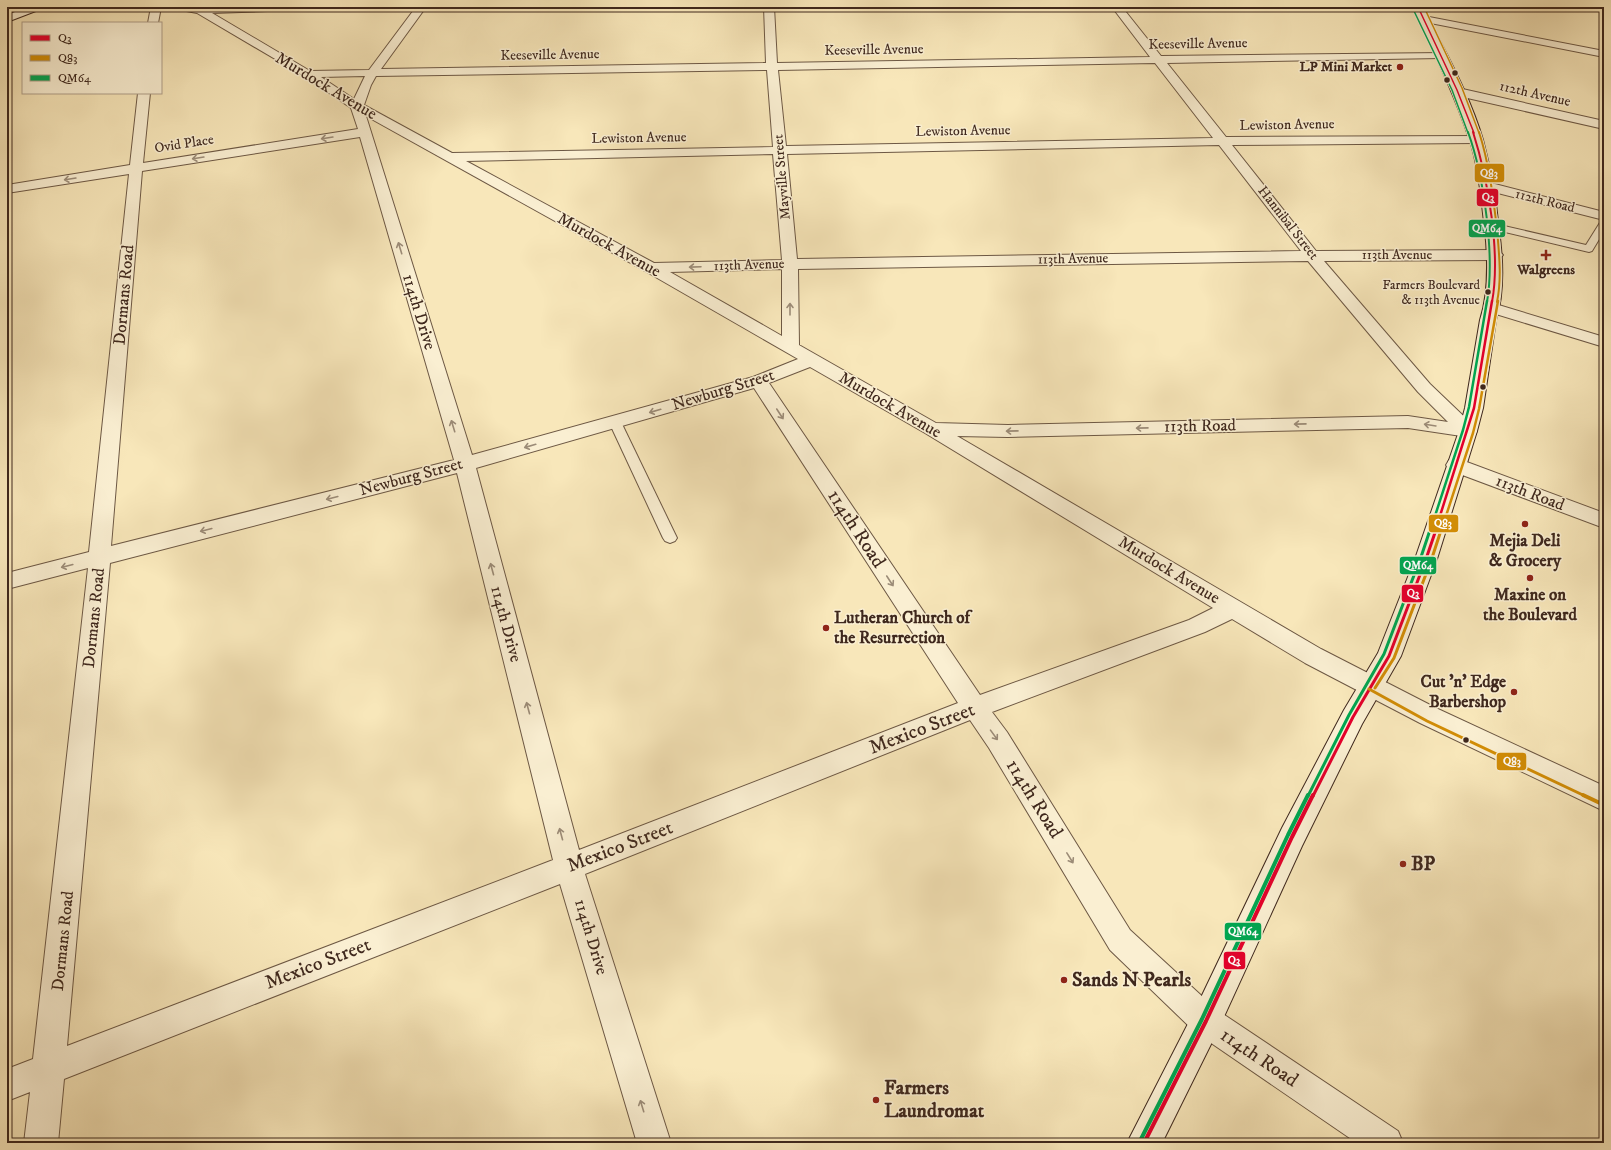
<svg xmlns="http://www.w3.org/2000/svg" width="1611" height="1150" font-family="'IM FELL DW Pica',serif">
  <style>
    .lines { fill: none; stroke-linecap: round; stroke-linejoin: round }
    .service-casing { stroke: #6d5844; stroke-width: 2 }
    .minor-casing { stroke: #6d5844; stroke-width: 2 }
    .secondary-casing { stroke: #3f281d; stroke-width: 2 }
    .service { fill: #faefd2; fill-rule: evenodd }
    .minor { fill: #faefd2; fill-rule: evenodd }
    .secondary { fill: #faefd2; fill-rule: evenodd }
    .bus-1-far4-casing { stroke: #faefd2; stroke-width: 3 }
    .bus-1-far3-casing { stroke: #faefd2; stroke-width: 4 }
    .bus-1-far2-casing { stroke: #faefd2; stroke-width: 5 }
    .bus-1-far1-casing { stroke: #faefd2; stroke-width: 6 }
    .bus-1-casing { stroke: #faefd2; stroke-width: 7 }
    .bus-2-far4-casing { stroke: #faefd2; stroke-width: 3 }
    .bus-2-far3-casing { stroke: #faefd2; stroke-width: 4 }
    .bus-2-far2-casing { stroke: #faefd2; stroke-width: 5 }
    .bus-2-far1-casing { stroke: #faefd2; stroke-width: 6 }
    .bus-2-casing { stroke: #faefd2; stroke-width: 7 }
    .bus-3-far4-casing { stroke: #faefd2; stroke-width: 3 }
    .bus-3-far3-casing { stroke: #faefd2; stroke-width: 4 }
    .bus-3-far2-casing { stroke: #faefd2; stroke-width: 5 }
    .bus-3-far1-casing { stroke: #faefd2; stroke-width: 6 }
    .bus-3-casing { stroke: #faefd2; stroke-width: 7 }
    .bus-1-far4 { stroke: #e4002b; stroke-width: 1.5 }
    .bus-1-far3 { stroke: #e4002b; stroke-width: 2 }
    .bus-1-far2 { stroke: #e4002b; stroke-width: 2.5 }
    .bus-1-far1 { stroke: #e4002b; stroke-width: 3 }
    .bus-1 { stroke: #e4002b; stroke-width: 4 }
    .bus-2-far4 { stroke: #d28d06; stroke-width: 1.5 }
    .bus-2-far3 { stroke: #d28d06; stroke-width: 2 }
    .bus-2-far2 { stroke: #d28d06; stroke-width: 2.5 }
    .bus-2-far1 { stroke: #d28d06; stroke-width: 3 }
    .bus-2 { stroke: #d28d06; stroke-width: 4 }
    .bus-3-far4 { stroke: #00a651; stroke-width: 1.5 }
    .bus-3-far3 { stroke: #00a651; stroke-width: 2 }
    .bus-3-far2 { stroke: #00a651; stroke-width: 2.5 }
    .bus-3-far1 { stroke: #00a651; stroke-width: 3 }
    .bus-3 { stroke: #00a651; stroke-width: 4 }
    .oneway { stroke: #9c8c78 }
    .poi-dot { fill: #8f2418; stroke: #faefd2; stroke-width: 1.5 }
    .bus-dot { fill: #3f281d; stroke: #faefd2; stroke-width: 1.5 }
    .labels { text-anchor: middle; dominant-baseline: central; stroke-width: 3; stroke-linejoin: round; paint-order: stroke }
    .far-bus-label { font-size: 13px; fill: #3f281d; stroke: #faefd2; text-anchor: end }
    .far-street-label { font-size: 14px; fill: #3f281d; stroke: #faefd2 }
    .far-poi-label { font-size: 14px; font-weight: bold; fill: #3f281d; stroke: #faefd2; text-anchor: end }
    .street-label { font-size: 17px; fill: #3f281d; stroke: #faefd2 }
    .poi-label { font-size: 17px; font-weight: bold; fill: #3f281d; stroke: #faefd2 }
    .near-street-label { font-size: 20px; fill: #3f281d; stroke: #faefd2 }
    .near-poi-label { font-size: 20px; font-weight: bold; fill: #3f281d; stroke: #faefd2; text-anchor: start }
    .line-badge { stroke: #faefd2; stroke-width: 1.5 }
    .badge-label { font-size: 11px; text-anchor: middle; font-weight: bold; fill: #fff }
  </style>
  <rect width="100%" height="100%" fill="#f8e7ba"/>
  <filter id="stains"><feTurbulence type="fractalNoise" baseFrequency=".005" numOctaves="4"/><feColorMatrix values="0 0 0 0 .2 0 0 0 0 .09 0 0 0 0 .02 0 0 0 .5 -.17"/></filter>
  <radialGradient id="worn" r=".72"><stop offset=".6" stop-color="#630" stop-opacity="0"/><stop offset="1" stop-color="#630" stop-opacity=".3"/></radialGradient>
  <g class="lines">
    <defs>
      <g id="service">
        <polygon points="1604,220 1604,231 1592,251 1589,252 1488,228 1486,226 1491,223 1586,245 1601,221"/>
        <polygon points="615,418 619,419 621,422 677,538 675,541 670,543 665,541 663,538 609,422 611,419"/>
      </g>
      <g id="minor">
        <polygon points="151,7 161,7 158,23 148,23"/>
        <path d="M175,7h124l-5,3 -82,3 98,58 59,-1 47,-63h10l-45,62 385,-6 -2,-56h10l3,56 373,-6 -38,-50h10l39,49 284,-3 2,2 -2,2 -4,1 -274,5 59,74 255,-1 1,3 -1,3 -5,1 -244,2 84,106 179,-1 5,2 3,3 -3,3 -5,2 -171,1 106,123 45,43 2,4 -2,4 -7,2 -60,-9 -400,9 -51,-1 364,213 117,60 166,77v25l-184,-88 -115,-60 -73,-44 -27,13 -213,80 15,20 123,198 87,80 181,121 5,12h-46l-162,-111 -85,-82 -121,-202 -19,-28 -385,154 86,269h-34l-77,-259 -496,195 -6,64h-34l6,-51 -23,9v-32l26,-10 55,-491 -81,21v-16l82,-21 40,-378 -122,19v-8l123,-20 8,-72h12l-7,70 215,-34 -7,-21 -47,-32 -107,-63 -21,-4zM1155,63l58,75 -427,8 -8,-76zM767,70l6,77 -321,6 -88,-48 7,-20 5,-9zM365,76l-11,23 -33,-22zM366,116l279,155 153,88 -45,18 -281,78zM360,137l94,323 -343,86 31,-375zM1219,145l82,106 -504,8 -10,-105zM773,154l9,106 -128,3 -188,-102zM1308,261l110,131 30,30 -40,-6 -400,9 -72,-2 -137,-78 -1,-76zM782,269v67l-112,-64zM810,367l115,66 288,175 -24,12 -209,75 -211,-312zM754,388l204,315 -379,147 -103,-382zM457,473l96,387 -486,186 43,-483z"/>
        <polygon points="1424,16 1604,51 1604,57 1420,21 1419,19 1420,17"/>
        <polygon points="1458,88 1604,121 1604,129 1454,95 1452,92 1454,89"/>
        <polygon points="1487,182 1604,212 1604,220 1482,189 1480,186 1482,183"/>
        <polygon points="1492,303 1604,337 1604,347 1486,311 1484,308 1486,305"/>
        <polygon points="1456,458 1604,513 1604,528 1449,470 1446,465 1449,460"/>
      </g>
      <g id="secondary">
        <polygon points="28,7 42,7 41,9 7,22 7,15"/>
        <path d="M1413,7h10c21,43 47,88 60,133 8,30 13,59 16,90 4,29 6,62 -3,90l-13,88 -6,23 -40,128 -36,97 -39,68 -60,122 -85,186 -55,111h-35l68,-133 87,-182 62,-118 34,-57 37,-94 44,-128 6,-23 15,-88c9,-28 8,-61 5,-90 -4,-31 -6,-63 -16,-92 -15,-45 -36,-88 -56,-131z"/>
      </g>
    </defs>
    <!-- service casing -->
    <use href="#service" class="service-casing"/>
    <!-- minor casing -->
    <use href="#minor" class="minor-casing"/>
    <!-- secondary casing -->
    <use href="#secondary" class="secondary-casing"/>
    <!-- service -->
    <use href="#service" class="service"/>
    <!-- minor -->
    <use href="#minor" class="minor"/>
    <!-- secondary -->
    <use href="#secondary" class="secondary"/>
    <defs>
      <polyline id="bus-1-far4" points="1418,7 1457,90 1474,133"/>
      <path id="bus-1-far3" d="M1473,132c15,47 28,121 19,170"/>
      <polyline id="bus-1-far2" points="1439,519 1474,408 1492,301"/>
      <polyline id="bus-1-far1" points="1313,796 1353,717 1389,656 1426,559 1440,518"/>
      <polyline id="bus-1" points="1144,1143 1206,1021 1292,837 1313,795"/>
      <polyline id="bus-2-far4" points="1424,7 1462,88 1479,133"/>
      <path id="bus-2-far3" d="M1479,132c10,31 14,64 18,97 2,24 5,49 0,73"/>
      <polyline id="bus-2-far2" points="1445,519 1473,433 1479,409 1498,301"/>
      <g id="bus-2-far1">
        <polyline points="1375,688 1394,658 1431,561 1445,518"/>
        <polyline points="1369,689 1427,721 1585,796"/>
      </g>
      <polyline id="bus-2" points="1583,795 1602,804"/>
      <polyline id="bus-3-far4" points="1413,9 1452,90 1468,133"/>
      <path id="bus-3-far3" d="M1468,132c16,44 27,124 19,170"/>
      <polyline id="bus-3-far2" points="1434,519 1463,430 1469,407 1487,301"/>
      <polyline id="bus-3-far1" points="1308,796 1349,715 1384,654 1421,557 1434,518"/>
      <polyline id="bus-3" points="1140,1141 1202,1019 1288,835 1308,795"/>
    </defs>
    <!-- bus-1-far4 casing -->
    <use href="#bus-1-far4" class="bus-1-far4-casing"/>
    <!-- bus-1-far3 casing -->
    <use href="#bus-1-far3" class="bus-1-far3-casing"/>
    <!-- bus-1-far2 casing -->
    <use href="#bus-1-far2" class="bus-1-far2-casing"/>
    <!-- bus-1-far1 casing -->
    <use href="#bus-1-far1" class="bus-1-far1-casing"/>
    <!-- bus-1 casing -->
    <use href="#bus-1" class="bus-1-casing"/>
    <!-- bus-2-far4 casing -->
    <use href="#bus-2-far4" class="bus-2-far4-casing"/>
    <!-- bus-2-far3 casing -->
    <use href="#bus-2-far3" class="bus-2-far3-casing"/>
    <!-- bus-2-far2 casing -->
    <use href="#bus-2-far2" class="bus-2-far2-casing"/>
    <!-- bus-2-far1 casing -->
    <use href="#bus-2-far1" class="bus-2-far1-casing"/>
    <!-- bus-2 casing -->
    <use href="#bus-2" class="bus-2-casing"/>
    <!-- bus-3-far4 casing -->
    <use href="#bus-3-far4" class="bus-3-far4-casing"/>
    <!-- bus-3-far3 casing -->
    <use href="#bus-3-far3" class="bus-3-far3-casing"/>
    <!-- bus-3-far2 casing -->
    <use href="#bus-3-far2" class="bus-3-far2-casing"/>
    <!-- bus-3-far1 casing -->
    <use href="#bus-3-far1" class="bus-3-far1-casing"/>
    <!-- bus-3 casing -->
    <use href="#bus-3" class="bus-3-casing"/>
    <!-- bus-1-far4 -->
    <use href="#bus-1-far4" class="bus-1-far4"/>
    <!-- bus-1-far3 -->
    <use href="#bus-1-far3" class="bus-1-far3"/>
    <!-- bus-1-far2 -->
    <use href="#bus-1-far2" class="bus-1-far2"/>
    <!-- bus-1-far1 -->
    <use href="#bus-1-far1" class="bus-1-far1"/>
    <!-- bus-1 -->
    <use href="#bus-1" class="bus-1"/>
    <!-- bus-2-far4 -->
    <use href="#bus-2-far4" class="bus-2-far4"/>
    <!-- bus-2-far3 -->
    <use href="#bus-2-far3" class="bus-2-far3"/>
    <!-- bus-2-far2 -->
    <use href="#bus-2-far2" class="bus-2-far2"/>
    <!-- bus-2-far1 -->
    <use href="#bus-2-far1" class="bus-2-far1"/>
    <!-- bus-2 -->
    <use href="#bus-2" class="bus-2"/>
    <!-- bus-3-far4 -->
    <use href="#bus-3-far4" class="bus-3-far4"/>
    <!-- bus-3-far3 -->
    <use href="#bus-3-far3" class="bus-3-far3"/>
    <!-- bus-3-far2 -->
    <use href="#bus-3-far2" class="bus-3-far2"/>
    <!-- bus-3-far1 -->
    <use href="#bus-3-far1" class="bus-3-far1"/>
    <!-- bus-3 -->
    <use href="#bus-3" class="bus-3"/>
  </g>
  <!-- one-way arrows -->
  <defs><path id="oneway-shaft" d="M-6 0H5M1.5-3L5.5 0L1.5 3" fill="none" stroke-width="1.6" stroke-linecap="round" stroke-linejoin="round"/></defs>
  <g class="oneway">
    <use href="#oneway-shaft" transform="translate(327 138) rotate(171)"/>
    <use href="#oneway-shaft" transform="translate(198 158) rotate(171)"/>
    <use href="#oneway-shaft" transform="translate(70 179) rotate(171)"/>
    <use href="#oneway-shaft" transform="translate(400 248) rotate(-107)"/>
    <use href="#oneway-shaft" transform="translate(695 267) rotate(178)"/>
    <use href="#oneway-shaft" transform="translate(790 309) rotate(-90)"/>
    <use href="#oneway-shaft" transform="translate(655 411) rotate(164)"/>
    <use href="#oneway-shaft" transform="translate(780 414) rotate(57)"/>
    <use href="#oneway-shaft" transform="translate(1300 424) rotate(179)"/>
    <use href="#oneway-shaft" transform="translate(1430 425) rotate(-171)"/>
    <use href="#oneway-shaft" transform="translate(453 426) rotate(-107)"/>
    <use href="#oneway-shaft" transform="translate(1142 428) rotate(179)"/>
    <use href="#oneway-shaft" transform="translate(1012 431) rotate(179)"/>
    <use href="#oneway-shaft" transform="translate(530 446) rotate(164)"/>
    <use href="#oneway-shaft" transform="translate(332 498) rotate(166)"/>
    <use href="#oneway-shaft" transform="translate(206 530) rotate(166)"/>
    <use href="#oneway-shaft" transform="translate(67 566) rotate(166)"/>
    <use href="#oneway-shaft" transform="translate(492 569) rotate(-105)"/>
    <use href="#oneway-shaft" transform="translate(890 581) rotate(57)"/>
    <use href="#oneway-shaft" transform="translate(528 708) rotate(-105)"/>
    <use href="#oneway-shaft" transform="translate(994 735) rotate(54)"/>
    <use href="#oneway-shaft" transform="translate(561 834) rotate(-105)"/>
    <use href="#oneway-shaft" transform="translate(1070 858) rotate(58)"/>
    <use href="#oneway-shaft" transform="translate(642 1106) rotate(-107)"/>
  </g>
  <!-- markers -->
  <g class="poi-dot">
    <circle cx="1400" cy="67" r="4"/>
    <path d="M1544 249h4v4h4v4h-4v4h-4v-4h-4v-4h4z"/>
    <circle cx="1525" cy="524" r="4"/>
    <circle cx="1530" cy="578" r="4"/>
    <circle cx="826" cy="628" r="4"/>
    <circle cx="1514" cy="692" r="4"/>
    <circle cx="1403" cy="864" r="4"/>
    <circle cx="1064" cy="980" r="4"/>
    <circle cx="876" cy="1100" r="4"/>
  </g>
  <g class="bus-dot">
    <circle cx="1455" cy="73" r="3.5"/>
    <circle cx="1447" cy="80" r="3.5"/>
    <circle cx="1488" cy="292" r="3.5"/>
    <circle cx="1483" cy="387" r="3.5"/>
    <circle cx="1466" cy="740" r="3.5"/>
  </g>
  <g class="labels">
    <!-- far-bus labels -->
    <g class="far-bus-label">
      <text x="1480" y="285">Farmers Boulevard<tspan x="1480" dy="15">&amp; 113th Avenue</tspan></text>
    </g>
    <!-- far-street labels -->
    <g class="far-street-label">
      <text transform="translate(1198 44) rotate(-1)">Keeseville Avenue</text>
      <text transform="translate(874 50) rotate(-1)">Keeseville Avenue</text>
      <text transform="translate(550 55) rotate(-1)">Keeseville Avenue</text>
      <text transform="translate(1535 94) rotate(13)">112th Avenue</text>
      <text transform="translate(1287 125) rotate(-1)">Lewiston Avenue</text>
      <text transform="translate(963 131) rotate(-1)">Lewiston Avenue</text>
      <text transform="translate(639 138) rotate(-1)">Lewiston Avenue</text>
      <text transform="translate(184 144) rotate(-9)">Ovid Place</text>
      <text transform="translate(782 177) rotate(-95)">Mayville Street</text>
      <text transform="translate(1545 201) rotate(14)">112th Road</text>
      <text transform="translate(1288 223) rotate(52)">Hannibal Street</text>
      <text x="1397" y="255">113th Avenue</text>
      <text transform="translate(1073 259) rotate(-1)">113th Avenue</text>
      <text transform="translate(749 265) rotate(-2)">113th Avenue</text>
    </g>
    <!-- far-poi labels -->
    <g class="far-poi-label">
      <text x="1392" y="67">LP Mini Market</text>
      <text x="1546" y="270" text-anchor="middle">Walgreens</text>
    </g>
    <!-- street labels -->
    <g class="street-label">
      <text transform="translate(326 86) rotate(31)">Murdock Avenue</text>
      <text transform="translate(609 245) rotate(29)">Murdock Avenue</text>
      <text transform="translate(124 295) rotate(-85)">Dormans Road</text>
      <text transform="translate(419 312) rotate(73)">114th Drive</text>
      <text transform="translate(723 390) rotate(-17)">Newburg Street</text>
      <text transform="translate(890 405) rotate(30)">Murdock Avenue</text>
      <text transform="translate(1200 426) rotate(-1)">113th Road</text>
      <text transform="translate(411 477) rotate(-15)">Newburg Street</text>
      <text transform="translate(1530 493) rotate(21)">113th Road</text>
      <text transform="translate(1169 570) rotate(31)">Murdock Avenue</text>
      <text transform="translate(94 618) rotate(-84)">Dormans Road</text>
      <text transform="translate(506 624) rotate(75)">114th Drive</text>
      <text transform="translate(591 937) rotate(73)">114th Drive</text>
      <text transform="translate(63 941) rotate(-84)">Dormans Road</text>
    </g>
    <!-- poi labels -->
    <g class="poi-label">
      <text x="1525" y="541">Mejia Deli<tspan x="1525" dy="20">&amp; Grocery</tspan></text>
      <text x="1530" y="595">Maxine on<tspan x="1530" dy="20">the Boulevard</tspan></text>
      <text x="834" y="618" text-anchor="start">Lutheran Church of<tspan x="834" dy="20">the Resurrection</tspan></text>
      <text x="1506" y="682" text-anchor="end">Cut 'n' Edge<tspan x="1506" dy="20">Barbershop</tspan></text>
    </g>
    <!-- near-street labels -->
    <g class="near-street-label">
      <text transform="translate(856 529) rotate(57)">114th Road</text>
      <text transform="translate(922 729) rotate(-21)">Mexico Street</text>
      <text transform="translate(1034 799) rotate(58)">114th Road</text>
      <text transform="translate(620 847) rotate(-21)">Mexico Street</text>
      <text transform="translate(318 964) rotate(-21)">Mexico Street</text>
      <text transform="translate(1259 1058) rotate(34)">114th Road</text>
    </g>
    <!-- near-poi labels -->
    <g class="near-poi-label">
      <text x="1411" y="864">BP</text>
      <text x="1072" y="980">Sands N Pearls</text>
      <text x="884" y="1088">Farmers<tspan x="884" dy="23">Laundromat</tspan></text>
    </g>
  </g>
  <g class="line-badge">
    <rect x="1474" y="163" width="31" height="20" rx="4" fill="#d28d06"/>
    <rect x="1476" y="188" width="23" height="19" rx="4" fill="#e4002b"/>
    <rect x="1468" y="219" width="38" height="19" rx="4" fill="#00a651"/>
    <rect x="1428" y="514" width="31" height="19" rx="4" fill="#d28d06"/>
    <rect x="1399" y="556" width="38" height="19" rx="4" fill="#00a651"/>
    <rect x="1401" y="584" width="23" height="19" rx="4" fill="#e4002b"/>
    <rect x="1496" y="752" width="31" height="19" rx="4" fill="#d28d06"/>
    <rect x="1224" y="922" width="38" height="19" rx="4" fill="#00a651"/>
    <rect x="1223" y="951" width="23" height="19" rx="4" fill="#e4002b"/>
  </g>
  <g class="badge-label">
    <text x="1489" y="177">Q83</text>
    <text x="1488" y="201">Q3</text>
    <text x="1487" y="232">QM64</text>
    <text x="1443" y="527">Q83</text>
    <text x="1418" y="569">QM64</text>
    <text x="1413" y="597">Q3</text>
    <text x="1512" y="765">Q83</text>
    <text x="1243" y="935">QM64</text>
    <text x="1234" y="964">Q3</text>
  </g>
  <!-- margin -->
  <rect width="1611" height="1150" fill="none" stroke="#f8e7ba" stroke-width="24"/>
  <rect x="8" y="8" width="1595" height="1134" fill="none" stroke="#3f281d" stroke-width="2"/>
  <rect x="12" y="12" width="1587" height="1126" fill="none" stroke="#3f281d"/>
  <!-- legend -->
  <rect x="22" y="22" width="140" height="72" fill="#faefd2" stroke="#af9f8a"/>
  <rect x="30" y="35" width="20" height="6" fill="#e4002b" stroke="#af9f8a"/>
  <text x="58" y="42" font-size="12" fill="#3f281d">Q3</text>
  <rect x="30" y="55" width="20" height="6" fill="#d28d06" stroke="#af9f8a"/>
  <text x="58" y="62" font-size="12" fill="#3f281d">Q83</text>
  <rect x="30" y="75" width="20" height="6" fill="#00a651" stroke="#af9f8a"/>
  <text x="58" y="82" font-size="12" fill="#3f281d">QM64</text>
  <rect width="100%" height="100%" filter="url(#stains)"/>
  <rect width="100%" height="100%" fill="url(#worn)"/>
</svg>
